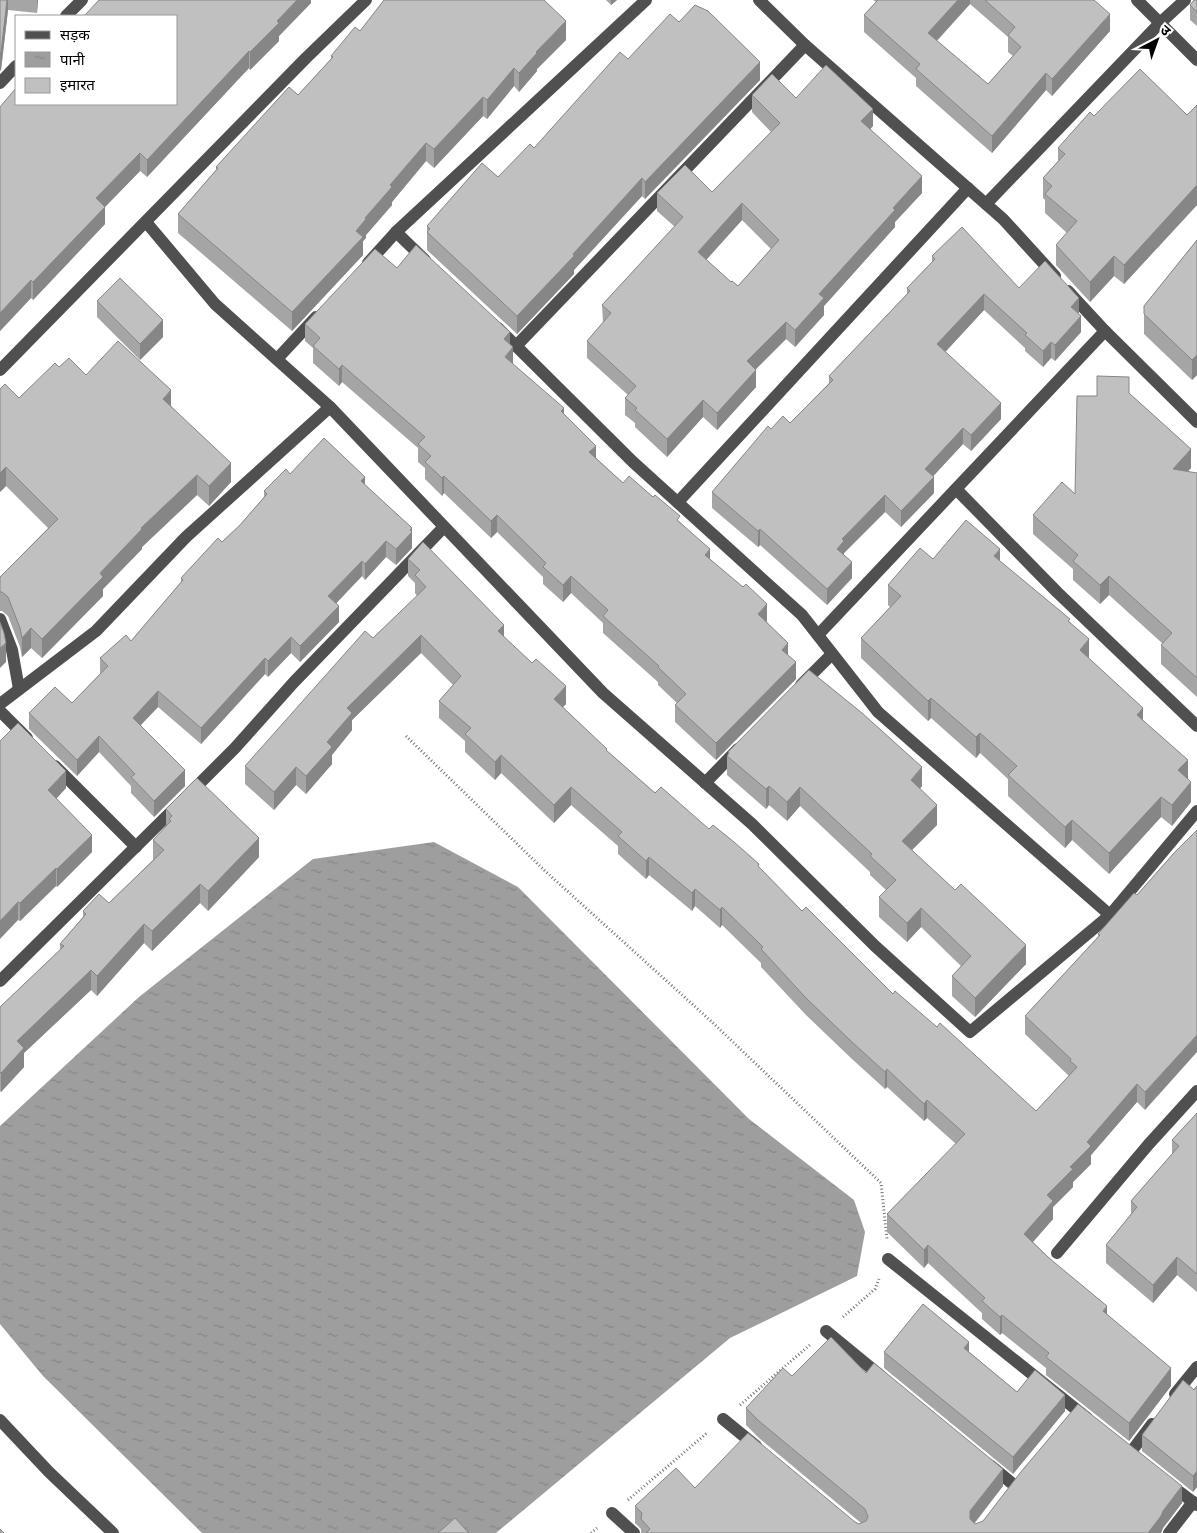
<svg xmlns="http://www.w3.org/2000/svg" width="1197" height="1533" font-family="'Noto Sans','Noto Sans Devanagari',sans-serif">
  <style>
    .water { fill: url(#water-ripples) }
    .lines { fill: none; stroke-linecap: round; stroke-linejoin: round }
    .path { stroke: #727272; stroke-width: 3; stroke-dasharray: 1 2.5; stroke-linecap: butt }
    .minor { stroke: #505050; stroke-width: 12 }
    .wall { fill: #a5a5a5; fill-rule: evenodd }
    .shaded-wall { fill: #868686 }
    .building { fill: #c0c0c0; stroke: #868686; fill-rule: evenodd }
  </style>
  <defs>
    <pattern id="water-ripples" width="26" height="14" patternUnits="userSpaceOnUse" patternTransform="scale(1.25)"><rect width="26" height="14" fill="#9e9e9e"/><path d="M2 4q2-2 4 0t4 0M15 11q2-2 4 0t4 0" fill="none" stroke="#868686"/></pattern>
  </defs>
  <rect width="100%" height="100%" fill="#fff"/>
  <!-- water -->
  <polygon class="water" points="434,842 518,887 749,1119 854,1200 865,1232 857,1276 730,1338 496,1533 202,1533 43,1376 0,1324 0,1126 139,997 313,859"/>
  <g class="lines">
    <!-- path -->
    <g class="path">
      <polyline points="406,736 544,870 712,1022 881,1183 887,1239"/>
      <polyline points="843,1317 875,1289 879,1279"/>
      <polyline points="740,1405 811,1344"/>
      <polyline points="628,1500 707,1433"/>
      <polyline points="591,1533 597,1528"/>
    </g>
    <!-- minor -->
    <g class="minor">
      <polyline points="759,0 805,45 1003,219 1055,276"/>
      <polyline points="1137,0 1197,60"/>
      <polyline points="66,16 82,0"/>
      <polyline points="0,83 16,66"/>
      <polyline points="986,204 1160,23 1185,0"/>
      <polyline points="146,222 215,304 330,407 603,693 752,824 875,946 970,1032 1110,915 1197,811"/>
      <polyline points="396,232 425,260"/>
      <polyline points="368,263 396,232 646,0"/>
      <polyline points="1068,291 1105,331 1197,422"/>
      <polyline points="498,328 633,462 802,615 878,712 1110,915"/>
      <polyline points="517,345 805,45"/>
      <polyline points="277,359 316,317"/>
      <polyline points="0,370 306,58 366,0"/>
      <polyline points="956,489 1057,592 1197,726"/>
      <polyline points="678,502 968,188"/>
      <polyline points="0,619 12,650 19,689"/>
      <polyline points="818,635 1105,331"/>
      <polyline points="801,685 832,654"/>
      <polyline points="0,704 96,631 186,537 330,407"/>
      <polyline points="0,711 27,738"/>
      <polyline points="55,766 136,847"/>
      <polyline points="705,783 738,749"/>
      <polyline points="190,793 235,748 294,682 444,527"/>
      <polyline points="0,981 176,807"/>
      <polyline points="1057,1253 1148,1145 1197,1091"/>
      <polyline points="888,1259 1087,1418"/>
      <polyline points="826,1331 882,1377"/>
      <polyline points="1175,1394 1197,1367"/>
      <polyline points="723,1419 756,1446"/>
      <polyline points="0,1420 49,1472 113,1533"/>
      <polyline points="1131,1452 1152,1424"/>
      <polyline points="991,1466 1014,1485"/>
      <polyline points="1169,1484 1197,1505"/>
      <polyline points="612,1513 634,1533"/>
      <polyline points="1169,1533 1193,1502"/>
    </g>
  </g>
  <!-- wall -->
  <g class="wall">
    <polygon points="0,0 38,0 37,13 8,10 1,70"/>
    <polygon points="311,0 311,3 279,36 279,41 250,70 249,68 147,177 140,171 105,207 105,224 33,300 31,298 0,331 0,107"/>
    <polygon points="606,0 617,0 611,5"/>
    <path d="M873,0h221l16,31 -58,65 -6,-6 -54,63 -76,-67v-8l-52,-46v-17l12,-13zM970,4l38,33v15l5,4 -25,28 -51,-43z"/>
    <polygon points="1197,0 1197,26 1190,20 1190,5"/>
    <polygon points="679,22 760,80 645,199 642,196 574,270 574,274 517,334 427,250 427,226 498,177 534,148 628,59"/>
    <polygon points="360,31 566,40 537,69 537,71 519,92 514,86 487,119 483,116 434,168 426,161 392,202 392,205 366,235 366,238 363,241 363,255 292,331 178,233 178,214 216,170 216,167 298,95 331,59 331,56"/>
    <path d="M752,95l44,3 77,28 -3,3 52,64 -27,29v5l-71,79v9l-29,32 -9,-8 -30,30v18l-39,43 -14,-13 -36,40 -32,-30v-4l-10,-8v-17l3,-3 -41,-37v-17l16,-18 -1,-18 73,-78 -18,-16v-18l55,-1 59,-60 -19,-20zM742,220l29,29 -33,37 -7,-4 -25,-22z"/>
    <polygon points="1197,105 1197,205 1124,284 1114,276 1090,302 1056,265 1056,245 1067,233 1045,213 1045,200 1043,198 1043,178 1058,161 1058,148 1094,116 1187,115"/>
    <polygon points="1197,240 1197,375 1192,380 1144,334 1144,306"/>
    <polygon points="932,256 1019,288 1079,314 1081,332 1055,361 1051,358 1043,367 1025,351 1025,348 984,310 945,352 1001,419 971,451 963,444 933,476 934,493 901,527 885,512 844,553 844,555 852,578 827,605 760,545 758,547 712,508 712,492 771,429 790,423 829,383 829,376 907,294 907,288 932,262"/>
    <polygon points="397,268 510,345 513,365 564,415 596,458 623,483 680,522 710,559 767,621 767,622 788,655 796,679 716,760 675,722 675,705 677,703 658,685 658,682 603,633 603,623 571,593 563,602 543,584 543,577 497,532 491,538 444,493 442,496 425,479 425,468 418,462 418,448 342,382 339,386 313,363 313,348 305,341 305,324"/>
    <polygon points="97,301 163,337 140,360 97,317"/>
    <polygon points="59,367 86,375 171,406 231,482 209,506 197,495 142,547 142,549 103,589 103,596 42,658 31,648 22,657 20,647 8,616 2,611 0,611 0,577 48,528 6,486 0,492 19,398"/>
    <polygon points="1129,394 1191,468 1187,472 1197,473 1197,697 1161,664 1161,645 1162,643 1109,595 1100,604 1073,580 1073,569 1033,534 1033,515 1075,494"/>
    <polygon points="290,474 365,485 412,528 412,548 396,565 386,557 365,580 362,576 336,603 339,622 300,662 291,653 268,677 265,674 201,744 158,707 141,725 185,786 154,817 131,793 131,786 99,752 77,776 29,729 29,713 72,703 100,674 100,658 131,641 181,582 181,578 222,542 240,525 264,497 264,491"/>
    <polygon points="408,559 504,637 566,704 563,707 607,751 655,793 709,829 759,868 802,911 893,994 937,1027 1036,1111 1069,1076 1025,1034 1025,1016 1098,937 1098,934 1137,895 1174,853 1145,1110 1137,1102 1091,1155 1091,1164 1073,1182 1073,1187 1053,1207 1053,1219 1033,1242 1107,1314 1171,1386 1129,1441 1046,1375 1046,1368 1002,1333 1000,1335 982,1319 982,1313 928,1263 924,1268 887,1232 887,1214 956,1144 927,1118 924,1121 887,1087 885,1089 852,1059 806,1015 761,967 761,963 722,925 720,928 695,906 692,911 649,875 646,879 618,854 618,846 571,805 554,823 501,773 495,780 465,752 465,741 439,718 439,701 453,685 421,653 352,720 352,730 332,755 332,764 306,794 296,785 274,810 245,784 245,766 373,638 417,596 415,593 415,583 408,576"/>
    <polygon points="933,559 1000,561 1070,622 1089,659 1143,720 1188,779 1191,802 1172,826 1161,817 1109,874 1072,840 1065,848 1008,796 1008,779 980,753 976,758 931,718 928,721 861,658 861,638 890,607 888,605 888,585"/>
    <polygon points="0,741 66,788 56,798 92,852 57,887 56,886 20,921 18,920"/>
    <polygon points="728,752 922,786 920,789 937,825 912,850 1026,964 975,1017 952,996 952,976 961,966 921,927 907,942 879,917 879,897 886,890 870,875 870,872 800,806 787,821 769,805 766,809 727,775 727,756 728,755"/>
    <polygon points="166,809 259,857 208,911 200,903 152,951 144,943 97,996 91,990 24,1053 24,1067 1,1092 0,1091 0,1007 60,950 60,944 83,917 83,911 109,903 153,860 153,840 166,827"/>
    <polygon points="1197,1113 1197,1292 1177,1275 1153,1303 1106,1263 1106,1245 1131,1214 1131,1201 1172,1154 1172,1140"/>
    <polygon points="884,1352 969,1352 1017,1392 1065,1411 1013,1474 884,1368"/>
    <polygon points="866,1373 1003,1486 975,1523 975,1524 1182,1503 1163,1528 1161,1533 641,1533 641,1529 635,1523 635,1506 695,1488 855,1522 859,1524 861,1523 759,1438 746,1425 746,1408 792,1376"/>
    <polygon points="1197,1386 1197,1487 1193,1492 1142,1451 1142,1435"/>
  </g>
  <!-- shaded-wall -->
  <g class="shaded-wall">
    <polygon points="7,0 8,0 8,10 1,70 0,71 0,53"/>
    <polygon points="37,0 38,0 37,13"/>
    <polygon points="297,0 311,0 311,3 279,36 279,41 250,70 250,52 277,21"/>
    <polygon points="611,0 617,0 611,5"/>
    <polygon points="958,0 970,0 970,4 928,50 928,33"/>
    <polygon points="1110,14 1110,31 1052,96 1052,79"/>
    <polygon points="566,21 566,40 537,69 537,71 519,92 519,73 536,52"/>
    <polygon points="249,51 249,68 147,177 147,160"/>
    <polygon points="760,62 760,80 645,199 645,182"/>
    <polygon points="514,68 514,86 487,119 487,100"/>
    <polygon points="1046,73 1046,90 992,153 992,136"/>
    <polygon points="483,97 483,116 434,168 434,149"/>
    <polygon points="873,109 873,126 861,139 861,121"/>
    <polygon points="426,143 426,161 392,202 392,205 366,235 366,238 363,241 363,255 292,331 292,312 356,231 365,218 390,185"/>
    <polygon points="140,153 140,171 105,207 105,224 33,300 33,282 96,198"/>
    <polygon points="922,176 922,193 895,222 895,227 824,306 824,315 795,347 795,330 819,294 893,208"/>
    <polygon points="642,178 642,196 574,270 574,274 517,334 517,316"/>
    <polygon points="1197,185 1197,205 1124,284 1124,265"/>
    <polygon points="742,203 742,220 698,269 698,252"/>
    <polygon points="1114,256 1114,276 1090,302 1090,282"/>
    <polygon points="31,280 31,298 0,331 0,313"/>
    <polygon points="984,294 984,310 937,361 937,344"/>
    <polygon points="1079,298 1079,314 1071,307"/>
    <polygon points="1081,316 1081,332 1055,361 1055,345"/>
    <polygon points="163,320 163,337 140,360 140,344"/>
    <polygon points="786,322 786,339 747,378 747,361"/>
    <polygon points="510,332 510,350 504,339"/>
    <polygon points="1051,342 1051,358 1043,367 1043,351"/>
    <polygon points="513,347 513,365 505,357"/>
    <polygon points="1197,355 1197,375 1192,380 1192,360"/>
    <polygon points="342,365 342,382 339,386 339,369"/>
    <polygon points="756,370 756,387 717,430 717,413"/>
    <polygon points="171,390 171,410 163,399"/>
    <polygon points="703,400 703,417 667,457 667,439"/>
    <polygon points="1001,403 1001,419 971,451 971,435"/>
    <polygon points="564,408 564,425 561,411"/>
    <polygon points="963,428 963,444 925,485 925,469"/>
    <polygon points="596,446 596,463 589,452"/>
    <polygon points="1191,449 1191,468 1173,488 1173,469"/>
    <polygon points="231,463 231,482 209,506 209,486"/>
    <polygon points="6,467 6,486 0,492 0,473"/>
    <polygon points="197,475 197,495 142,547 142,549 103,589 103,596 42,658 42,639 141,528"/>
    <polygon points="444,476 444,493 442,496 442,478"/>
    <polygon points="365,477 365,493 361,481"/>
    <polygon points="934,477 934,493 901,527 901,511"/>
    <polygon points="885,495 885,512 844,553 844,557 837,549 842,539"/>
    <polygon points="497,515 497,532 491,538 491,521"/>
    <polygon points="412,528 412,548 396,565 396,549"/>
    <polygon points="760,529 760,545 758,547 758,531"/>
    <polygon points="386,541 386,557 365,580 365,564"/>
    <polygon points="710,549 710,566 705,555"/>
    <polygon points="1000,549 1000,570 994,556"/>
    <polygon points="362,561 362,576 328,612 328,596"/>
    <polygon points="852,562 852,578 827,605 827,589"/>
    <polygon points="571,576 571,593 563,602 563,585"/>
    <polygon points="1109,576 1109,595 1100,604 1100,585"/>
    <polygon points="767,604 767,621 758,631 758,614"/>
    <polygon points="339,606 339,622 300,662 300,646"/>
    <polygon points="504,625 504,643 498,631"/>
    <polygon points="31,628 31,648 22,657 22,638"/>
    <polygon points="421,635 421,653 352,720 352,730 332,755 332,764 306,794 306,776 327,742 347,708"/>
    <polygon points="291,637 291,653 268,677 268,661"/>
    <polygon points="1089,639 1089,660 1080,650"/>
    <polygon points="6,643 6,662 0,668 0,648"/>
    <polygon points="788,643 788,660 782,650"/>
    <polygon points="265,658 265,674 201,744 201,728"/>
    <polygon points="796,662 796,679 716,760 716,743"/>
    <polygon points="566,686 566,704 554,716 554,699"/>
    <polygon points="158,691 158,707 133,733 133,718"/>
    <polygon points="931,698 931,718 928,721 928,701"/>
    <polygon points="1143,708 1143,728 1137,715"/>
    <polygon points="980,733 980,753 976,758 976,737"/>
    <polygon points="99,736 99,752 77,776 77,760"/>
    <polygon points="501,755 501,773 495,780 495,762"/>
    <polygon points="1188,760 1188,780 1178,770"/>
    <polygon points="296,767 296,785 274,810 274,792"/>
    <polygon points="922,767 922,786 911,799 911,780"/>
    <polygon points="185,770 185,786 154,817 154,801"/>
    <polygon points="66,771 66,788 48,808 48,790"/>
    <polygon points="1191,782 1191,802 1172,826 1172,805"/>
    <polygon points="769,786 769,805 766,809 766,789"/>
    <polygon points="571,787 571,805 554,823 554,805"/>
    <polygon points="800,787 800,806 787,821 787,802"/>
    <polygon points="1161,797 1161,817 1109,874 1109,853"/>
    <polygon points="937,805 937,825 902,860 902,841"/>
    <polygon points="1072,820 1072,840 1065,848 1065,827"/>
    <polygon points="92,835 92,852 57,887 57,869"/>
    <polygon points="259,838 259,857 208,911 208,891"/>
    <polygon points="649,857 649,875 646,879 646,861"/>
    <polygon points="56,868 56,886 20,921 20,903"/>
    <polygon points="200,884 200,903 152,951 152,931"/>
    <polygon points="695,889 695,906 692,911 692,893"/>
    <polygon points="18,902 18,920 0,939 0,921"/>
    <polygon points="722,907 722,925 720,928 720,910"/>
    <polygon points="921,908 921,927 907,942 907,923"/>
    <polygon points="144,924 144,943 97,996 97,976"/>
    <polygon points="1026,945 1026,964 975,1017 975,998"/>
    <polygon points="91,970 91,990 24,1053 24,1067 1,1092 1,1073 17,1041"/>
    <polygon points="1197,1035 1197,1052 1145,1110 1145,1092"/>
    <polygon points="887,1069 887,1087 885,1089 885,1072"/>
    <polygon points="1137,1084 1137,1102 1091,1155 1091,1164 1073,1182 1073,1187 1053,1207 1053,1219 1024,1252 1024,1234 1047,1195 1070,1167 1087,1142"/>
    <polygon points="927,1100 927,1118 924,1121 924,1104"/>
    <polygon points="928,1245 928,1263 924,1268 924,1250"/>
    <polygon points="1177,1257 1177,1275 1153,1303 1153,1285"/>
    <polygon points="1107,1306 1107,1324 1103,1311"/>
    <polygon points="1002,1315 1002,1333 1000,1335 1000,1317"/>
    <polygon points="969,1342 969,1358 964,1348"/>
    <polygon points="1171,1368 1171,1386 1129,1441 1129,1423"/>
    <polygon points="1065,1395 1065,1411 1013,1474 1013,1457"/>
    <polygon points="1003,1469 1003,1486 970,1528 970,1533 970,1511"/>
    <polygon points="1197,1471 1197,1487 1193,1492 1193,1476"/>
    <polygon points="1182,1486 1182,1503 1163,1528 1161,1533 1148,1533 1163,1511"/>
  </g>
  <!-- building -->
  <g class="building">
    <polygon points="0,0 7,0 1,52 0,53"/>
    <polygon points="99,0 297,0 277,21 279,23 250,52 249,51 147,160 140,153 96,198 105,207 33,282 31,280 0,313 0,107 16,88 16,104 176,104 176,16 84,16"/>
    <polygon points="384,0 544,0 566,21 536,52 537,53 519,73 514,68 487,100 483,97 434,149 426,143 390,185 392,187 365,218 366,219 356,231 363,237 292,312 178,214 218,168 216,167 289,87 298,95 333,57 331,56 355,27 360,31"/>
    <polygon points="878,0 958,0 928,33 988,84 1021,47 1008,35 1015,27 985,0 1094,0 1110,14 1052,79 1046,73 992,136 916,69 920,64 864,15"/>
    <polygon points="1194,0 1197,0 1197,12 1190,5"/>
    <polygon points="695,5 708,11 760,62 645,182 642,178 573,254 574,256 517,316 427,232 430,229 427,226 482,163 498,177 530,144 534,148 620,52 628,59 670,14 679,22"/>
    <path d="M826,65l47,44 -12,12 61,55 -29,32 2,2 -76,84 5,4 -29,32 -9,-8 -39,39 9,9 -39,43 -14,-13 -36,39 -32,-29 2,-2 -12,-10 11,-12 -49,-45 24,-28 -9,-8 81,-88 -26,-24 28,-28 27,27 68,-69 -28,-28 20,-21 24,24zM742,203l37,37 -41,46 -6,-5 -1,1 -33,-30z"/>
    <polygon points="1140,69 1187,115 1197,105 1197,185 1124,265 1114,256 1090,282 1056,245 1077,221 1045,194 1052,186 1043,178 1065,154 1058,148 1090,112 1094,116"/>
    <polygon points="962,227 1019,288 1045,261 1079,298 1071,307 1081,316 1055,345 1051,342 1043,351 1025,335 1027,333 984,294 937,344 1001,403 971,435 963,428 925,469 934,477 901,511 885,495 842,539 844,541 837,549 852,562 827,589 760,529 758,531 712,492 768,426 771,429 783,416 790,423 833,380 829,376 910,291 907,288 935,259 932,256"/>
    <polygon points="1197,240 1197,355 1192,360 1144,314 1144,306"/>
    <polygon points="416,245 510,332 504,339 513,347 505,357 564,408 561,411 596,446 589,452 623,483 629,476 653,497 655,495 680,516 677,520 710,549 705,555 743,587 746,584 767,604 758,614 788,643 782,650 796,662 716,743 675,705 686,694 658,667 659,666 603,616 608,610 571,576 563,585 543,567 546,563 497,515 491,521 444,476 442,478 425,462 431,456 418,444 425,437 342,365 339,369 313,346 320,338 305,324 375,249 397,268"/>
    <polygon points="120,278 163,320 140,344 97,301"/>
    <polygon points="118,341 171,390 163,399 231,463 209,486 197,475 141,528 142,529 100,573 103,577 42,639 31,628 22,638 20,628 8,597 2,592 0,592 0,577 58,519 6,467 0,473 0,389 5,384 19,398 55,363 59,367 69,358 86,375"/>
    <polygon points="1097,376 1129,377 1129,393 1191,449 1173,469 1197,473 1197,678 1161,645 1172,633 1109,576 1100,585 1073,561 1078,555 1033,515 1062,482 1075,494 1077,396 1097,396"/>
    <polygon points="324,438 365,477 361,481 412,528 410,530 412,532 396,549 386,541 365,564 362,561 328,596 339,606 300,646 291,637 268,661 265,658 201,728 158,691 133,718 185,770 154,801 131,777 135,774 99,736 77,760 29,713 55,687 72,703 108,666 100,658 126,635 131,641 183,580 181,578 218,538 222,542 240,525 267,494 264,491 286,469 290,474"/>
    <polygon points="966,520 1000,549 994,556 1070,619 1068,621 1089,639 1080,650 1143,708 1137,715 1188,760 1178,770 1191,782 1172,805 1161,797 1109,853 1072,820 1065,827 1008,775 1017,766 980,733 976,737 931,698 928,701 861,638 901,596 888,585 920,548 933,559"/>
    <polygon points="423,542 504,625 498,631 532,663 536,659 566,686 554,699 607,749 606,750 655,793 661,787 709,829 713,825 734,842 759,864 758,866 802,911 806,907 893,994 895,991 937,1027 940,1023 1036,1111 1077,1067 1070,1061 1071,1059 1025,1016 1100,935 1098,934 1134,893 1137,895 1174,853 1197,830 1197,1035 1145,1092 1137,1084 1087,1142 1091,1146 1070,1167 1073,1169 1047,1195 1053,1201 1024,1234 1049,1258 1107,1306 1103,1311 1171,1368 1129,1423 1046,1357 1049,1353 1002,1315 1000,1317 982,1301 985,1298 928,1245 924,1250 887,1214 965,1134 927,1100 924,1104 887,1069 885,1072 852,1042 806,998 761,949 763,947 722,907 720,910 695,889 692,893 649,857 646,861 618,836 622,832 571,787 554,805 501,755 495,762 465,734 471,728 439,701 461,676 421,635 347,708 352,713 327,742 332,747 306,776 296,767 274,792 245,766 365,631 373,638 426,587 415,575 420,570 408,559"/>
    <polygon points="0,622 4,633 6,643 0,648"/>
    <polygon points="809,670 862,713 922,767 911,780 937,805 902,841 955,890 961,884 1026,945 975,998 952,976 971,956 921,908 907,923 879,897 896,880 870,856 872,854 800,787 787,802 769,786 766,789 727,756 729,753 728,752"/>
    <polygon points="18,723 66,771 48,790 92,835 57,869 56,868 20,903 18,902 0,921 0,741"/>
    <polygon points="197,778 259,838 208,891 200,884 152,931 144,924 97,976 91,970 17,1041 24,1048 1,1073 0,1072 0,1007 64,946 60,944 86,914 83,911 99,894 109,903 164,850 153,840 171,821 169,819 172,816 166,809"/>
    <polygon points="1197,1113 1197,1274 1177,1257 1153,1285 1106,1245 1137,1207 1131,1201 1179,1146 1172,1140"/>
    <polygon points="923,1304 969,1342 964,1348 1017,1392 1035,1370 1065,1395 1013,1457 884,1352"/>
    <polygon points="831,1337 866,1373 874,1363 1003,1469 970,1511 970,1519 975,1524 983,1521 1020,1473 1078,1404 1182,1486 1163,1511 1161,1516 1148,1533 646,1533 650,1529 641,1519 642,1513 635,1506 676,1468 695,1488 748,1433 855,1522 859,1524 866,1521 868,1517 865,1509 759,1421 746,1408 783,1368 792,1376"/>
    <polygon points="1183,1380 1194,1390 1197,1386 1197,1471 1193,1476 1142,1435"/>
    <polygon points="455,1518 469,1533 438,1533"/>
    <polygon points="0,1529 4,1533 0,1533"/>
  </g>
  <!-- legend -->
  <rect x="15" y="15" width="162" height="90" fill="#ffffff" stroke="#999999"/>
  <rect x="25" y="31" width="25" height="8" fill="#505050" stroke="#999999"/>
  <text x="60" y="40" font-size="15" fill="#000000">सड़क</text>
  <rect x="25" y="52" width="25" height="15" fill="url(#water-ripples)" stroke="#999999"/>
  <text x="60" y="65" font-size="15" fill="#000000">पानी</text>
  <rect x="25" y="78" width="25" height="15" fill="#c0c0c0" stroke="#999999"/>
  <text x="60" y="90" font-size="15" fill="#000000">इमारत</text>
  <!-- north arrow -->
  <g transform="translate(1157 40) rotate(41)" stroke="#ffffff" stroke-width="4" paint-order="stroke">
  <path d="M0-4L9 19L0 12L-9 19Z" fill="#000000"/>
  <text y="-8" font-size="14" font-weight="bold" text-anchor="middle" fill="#000000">उ</text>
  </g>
</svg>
